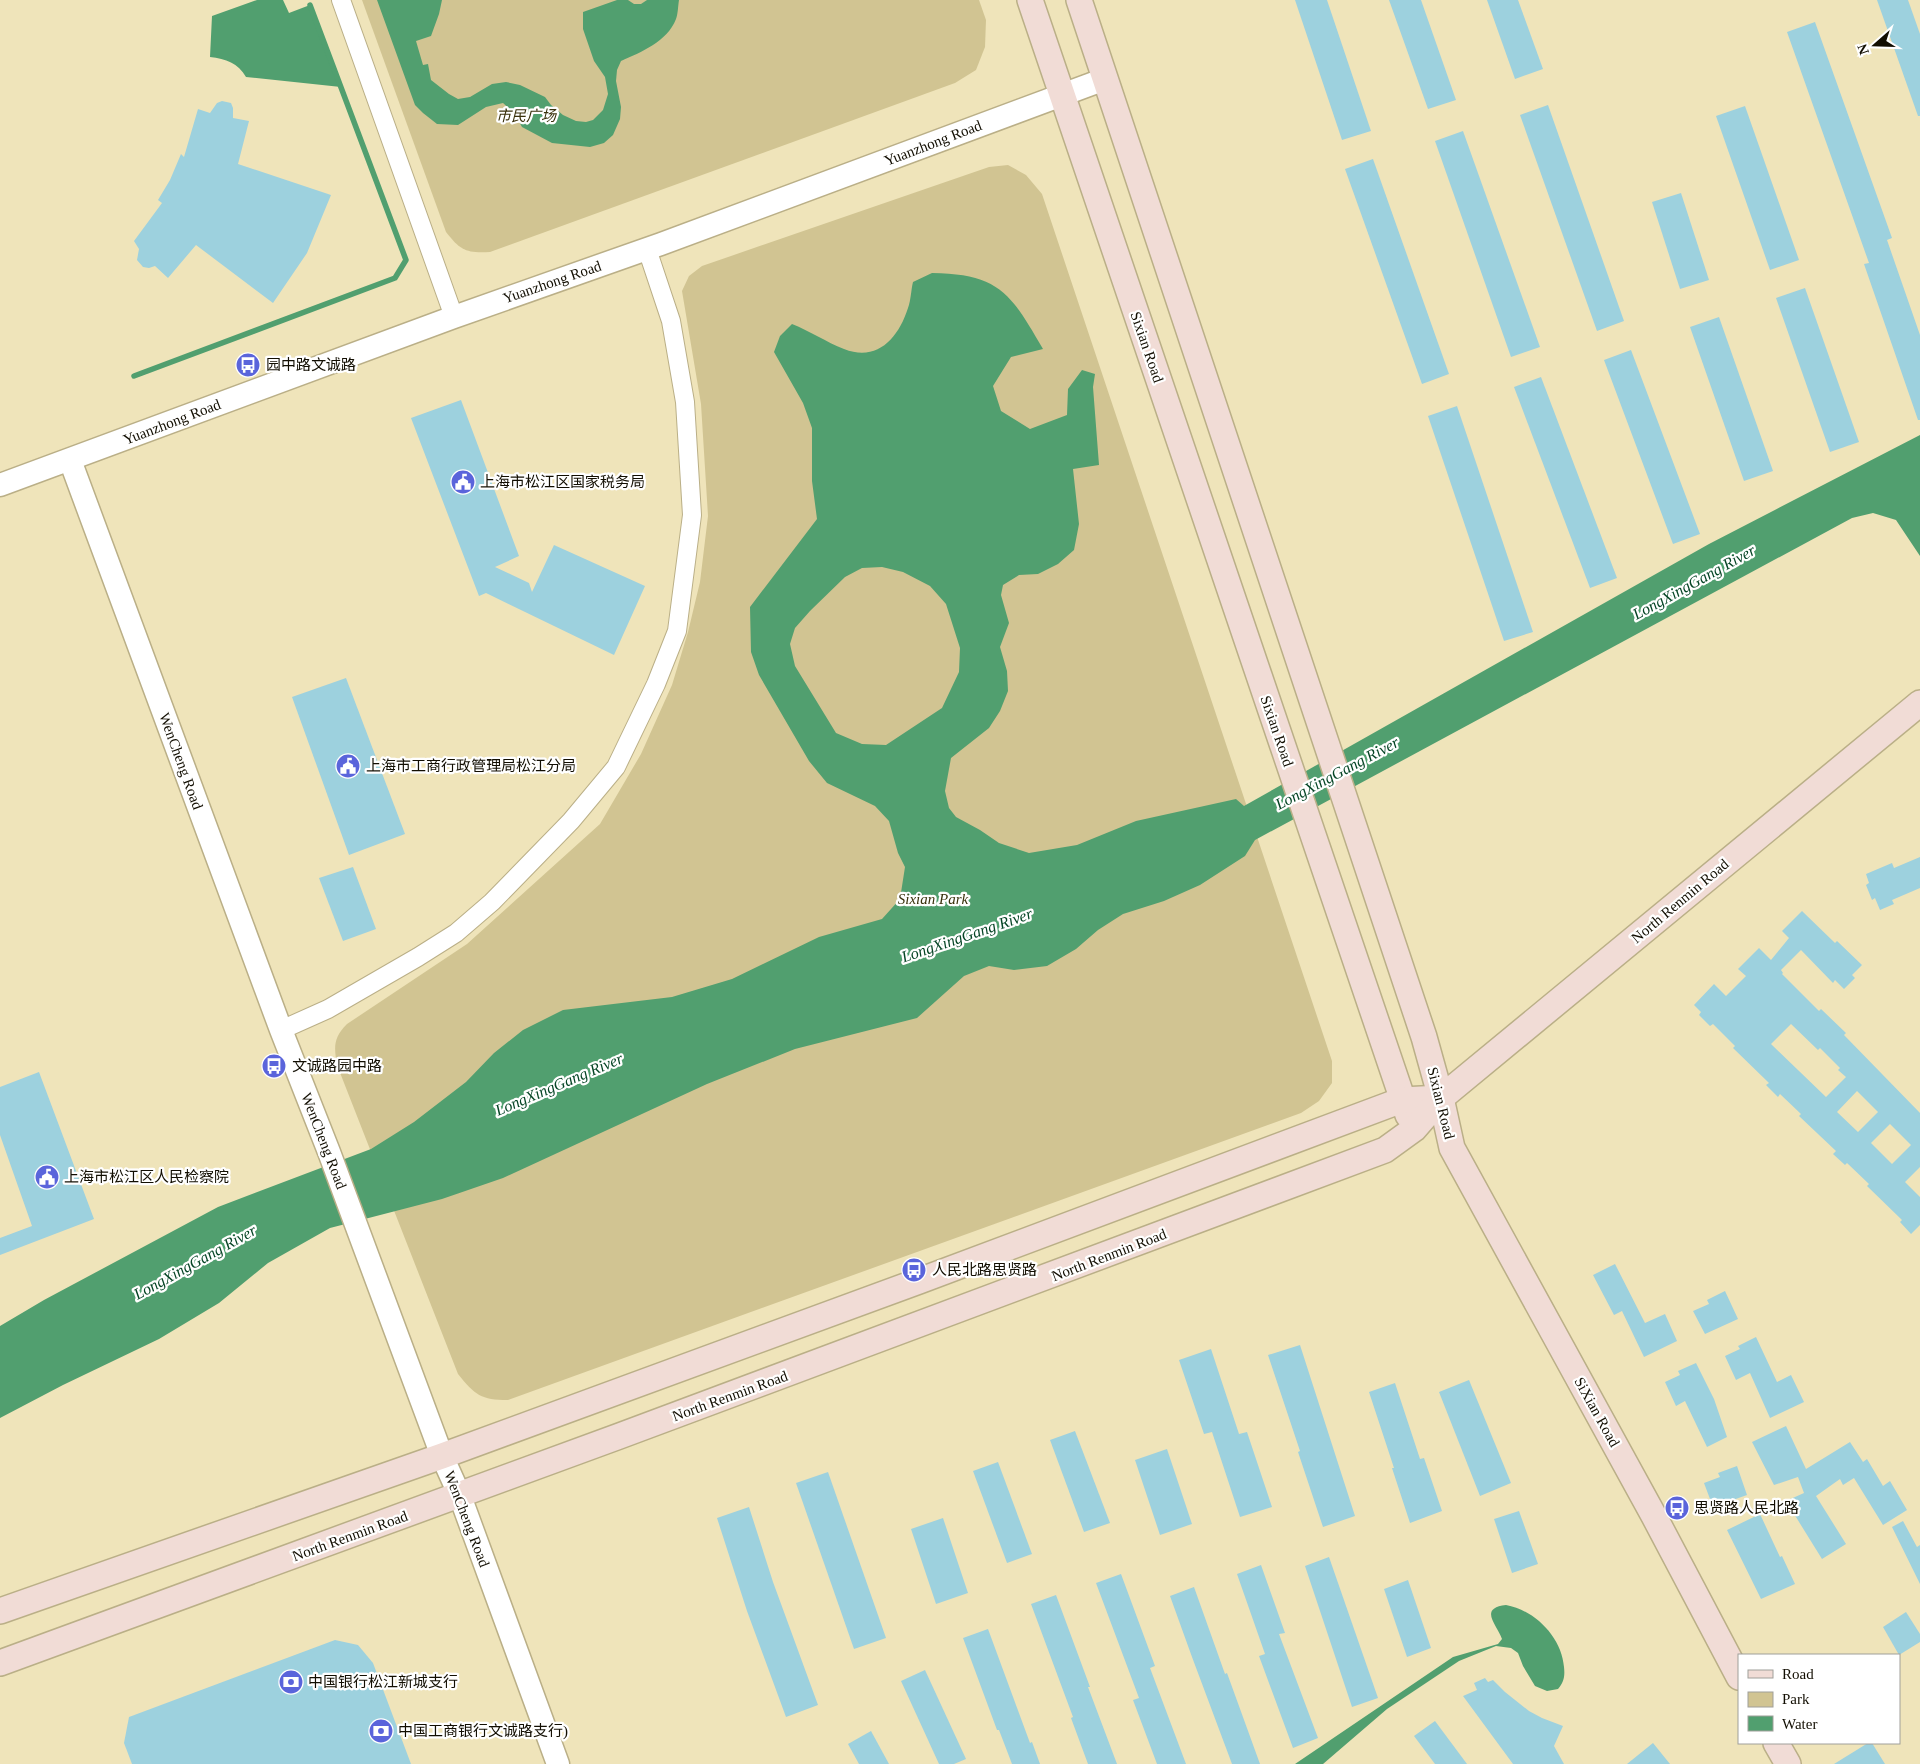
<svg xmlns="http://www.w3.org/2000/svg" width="1920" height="1764" font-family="'Times New Roman','Noto Sans SC',serif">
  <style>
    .green { fill: #d1c492 }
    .water { fill: #519f6f; fill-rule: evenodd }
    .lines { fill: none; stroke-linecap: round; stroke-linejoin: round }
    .stream { stroke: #519f6f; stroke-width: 5.5 }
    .building { fill: #9dd1de; fill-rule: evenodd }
    .minor-casing { stroke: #baaf87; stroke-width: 20 }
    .tertiary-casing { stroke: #baaf87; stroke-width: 25 }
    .secondary-casing { stroke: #baaf87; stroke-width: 28 }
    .minor { stroke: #fff; stroke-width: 18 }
    .tertiary { stroke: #fff; stroke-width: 22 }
    .secondary { stroke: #f1dcd6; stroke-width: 25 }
    .labels { text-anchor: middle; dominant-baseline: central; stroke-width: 4.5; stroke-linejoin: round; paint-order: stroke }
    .park-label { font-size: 15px; font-style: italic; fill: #3a310c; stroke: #fff }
    .street-label { font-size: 15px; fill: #120e02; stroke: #fff }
    .poi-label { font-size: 15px; fill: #120e02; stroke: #fff; text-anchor: start }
    .water-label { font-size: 16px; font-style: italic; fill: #054525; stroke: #fff }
  </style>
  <rect width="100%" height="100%" fill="#efe4ba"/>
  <!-- green -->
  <g class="green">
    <path d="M362,0h617l7,20 -1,27 -9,23 -21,13 -465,169c-24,1 -29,-1 -44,-20z"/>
    <path d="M1008,165l18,10 16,19 290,867v22l-13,18 -18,12 -793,287c-27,0 -33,-5 -50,-26l-121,-309c-3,-18 -4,-27 10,-41l120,-80 133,-120 41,-70 31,-69 16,-53 12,-50 8,-66 -7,-112 -19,-113 7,-15 13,-10 287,-99z"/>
  </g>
  <!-- water -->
  <g class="water">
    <path d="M257,0h26l6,13 21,-8 31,82 -95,-10c-8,-14 -20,-18 -36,-20l2,-41z"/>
    <path d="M377,0h65l-3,14 -8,22 -15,5 7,24 5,-1 3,16 18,14 9,5 12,-2 22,-13 14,-2 14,3 25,12 6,8 12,10 13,6 10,1 7,-2 10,-10 5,-16 -3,-17 -11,-16 -11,-32v-17l34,-12h11l6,4h7l6,-4h32c-1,6 -1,14 -3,19 -9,23 -35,33 -55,42l-4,9 -1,11 5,26 -1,12 -7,16 -9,8 -14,4 -38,-4 -30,-16 -8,-14 -11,-10 -17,4 -28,18 -21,-1 -14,-11 -8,-8z"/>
    <path d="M932,273c68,1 79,21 111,76l-32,8 -18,29 8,25 29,18 37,-14 1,-26 14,-19 13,4 -2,13 6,78 -26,4 6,55 -5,26 -16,14 -20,10 -19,1 -16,10 -2,10 8,28 -9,24 7,24 1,20 -8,20 -11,17 -38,30 -6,33 4,17 7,9 24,13 19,13 30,10 48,-8 59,-24 100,-22 8,7 465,-262 211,-109v121l-24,-36 -23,-7 -21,5 -597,322 -10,16 -45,29 -36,16 -41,13 -25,16 -22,19 -29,17 -33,4 -25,-4 -25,10 -47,42 -122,31 -88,35 -204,94 -61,21 -112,29 -62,35 -49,40 -60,36 -96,46 -63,33v-92l44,-26 174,-93 153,-58 43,-27 52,-40 28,-29 29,-23 40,-20 109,-13 60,-18 87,-42 63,-18 18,-20 5,-32 -7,-14 -9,-32 -14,-15 -48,-23 -18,-22 -50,-86 -8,-23 -1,-45 67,-88 -5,-38v-53l-9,-25 -29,-51 6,-16 12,-12c18,7 34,18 52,25 33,13 54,-10 64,-41 3,-8 3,-18 5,-26zM882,567l21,5 27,14 16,18 14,44 -1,24 -17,36 -56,37 -24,-1 -26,-11 -41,-67 -5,-22 5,-16 15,-17 35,-34 17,-9z"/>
    <path d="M1506,1605c29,5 56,33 58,62 1,9 0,15 -6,22l-11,2 -12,-5 -12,-20 -5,-13 -7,-5 -15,-2 -37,15 -72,48 -64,55h-28l158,-107 45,-13 4,-5c-5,-14 -24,-31 4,-34z"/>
  </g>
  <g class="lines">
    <!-- stream -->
    <polyline class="stream" points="134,376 395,278 406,260 310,5"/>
  </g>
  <!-- building -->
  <g class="building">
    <polygon points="1295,0 1327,0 1371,131 1342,140"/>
    <polygon points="1389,0 1421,0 1456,100 1428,109"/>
    <polygon points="1487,0 1518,0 1543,69 1515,79"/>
    <polygon points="1877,0 1908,0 1920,34 1920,116 1918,116"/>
    <polygon points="1815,22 1892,238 1887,240 1920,335 1920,420 1918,420 1864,264 1869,263 1787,32"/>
    <polygon points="222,101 231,103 233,108 233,118 249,121 238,164 331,195 307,253 273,303 196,245 168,278 155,266 149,268 143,267 137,260 139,249 134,241 162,203 158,200 170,180 181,154 184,157 198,109 210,113 217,103"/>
    <polygon points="1548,105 1624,321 1597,331 1520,115"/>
    <polygon points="1745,106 1799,260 1770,270 1716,116"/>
    <polygon points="1463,131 1540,347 1511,357 1435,141"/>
    <polygon points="1373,159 1449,374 1422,384 1345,169"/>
    <polygon points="1681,193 1709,280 1680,289 1652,202"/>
    <polygon points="1805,288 1859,442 1830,452 1776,298"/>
    <polygon points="1719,317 1773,471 1744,481 1690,327"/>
    <polygon points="1631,350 1700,534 1673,544 1604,360"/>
    <polygon points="1541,377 1617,578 1590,588 1514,387"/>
    <polygon points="461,400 519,556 495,567 529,583 532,592 554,545 645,586 614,655 486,593 479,596 411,418"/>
    <polygon points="1457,406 1533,632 1504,641 1428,416"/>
    <polygon points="346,678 405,834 349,855 292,697"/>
    <polygon points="1920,857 1920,888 1892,900 1894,904 1880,910 1875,898 1872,900 1866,885 1869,883 1866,874 1892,863 1894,868"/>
    <polygon points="353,867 376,929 343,941 319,878"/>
    <path d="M1802,911l33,32 2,-2 25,24 -10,10 3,3 -11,11 -9,-9 -2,3 -32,-33 -20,20 2,3 -1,1 37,37 2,-2 25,24 -2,2 76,78v54l-15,15 15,15v28l-9,9 -11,-12 2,-2 -35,-34 2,-2 -22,-21 -2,2 -12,-11 3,-3 -37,-35 2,-2 -21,-20 -2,3 -12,-12 3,-2 -36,-35 2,-2 -22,-22 -3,2 -11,-11 2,-3 -7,-7 20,-21 12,12 20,-20 -8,-7 21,-21 12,12 18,-22 -7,-7zM1791,1024l27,26 2,-2 20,20 -2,2 8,7 -20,20 -55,-53zM1857,1091l21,21 -20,20 -21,-20zM1890,1124l21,21 -19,19 -21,-21z"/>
    <polygon points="39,1072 94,1219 0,1255 0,1238 32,1226 0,1135 0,1087"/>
    <polygon points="1615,1264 1645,1323 1665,1314 1677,1341 1644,1357 1622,1311 1614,1315 1593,1275"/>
    <polygon points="1725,1291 1738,1319 1705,1334 1693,1311 1709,1304 1707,1300"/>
    <polygon points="1756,1337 1777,1382 1791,1375 1804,1402 1770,1418 1750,1373 1736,1380 1725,1356 1740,1349 1738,1346"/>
    <polygon points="1300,1345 1355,1516 1323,1527 1298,1452 1300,1451 1268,1355"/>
    <polygon points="1211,1349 1239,1434 1247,1432 1272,1507 1240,1517 1212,1432 1204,1434 1179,1360"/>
    <polygon points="1696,1363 1714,1399 1727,1437 1707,1447 1685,1401 1676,1406 1665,1382 1680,1375 1678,1371"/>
    <polygon points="1469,1380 1511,1483 1480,1496 1439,1392"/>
    <polygon points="1395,1383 1420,1459 1424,1458 1442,1511 1410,1523 1392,1468 1394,1468 1369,1392"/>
    <polygon points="1786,1426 1806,1469 1850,1442 1863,1462 1867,1459 1883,1486 1890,1481 1907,1510 1883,1525 1854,1478 1843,1485 1840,1479 1816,1496 1846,1544 1822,1559 1786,1501 1804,1493 1798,1477 1774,1485 1752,1442"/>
    <polygon points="1075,1431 1110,1523 1084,1532 1050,1440"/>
    <polygon points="1167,1449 1192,1524 1160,1535 1135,1460"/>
    <polygon points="998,1462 1032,1554 1007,1563 973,1471"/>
    <polygon points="1737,1466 1747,1495 1713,1507 1704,1483 1720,1477 1718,1473"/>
    <polygon points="828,1472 886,1638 854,1649 796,1483"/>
    <polygon points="749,1507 773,1582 818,1705 786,1717 747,1611 717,1518"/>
    <polygon points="1519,1511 1538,1564 1512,1573 1494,1519"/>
    <polygon points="1760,1514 1780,1557 1782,1556 1795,1584 1761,1599 1727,1530"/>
    <polygon points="943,1518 968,1593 936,1604 911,1529"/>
    <polygon points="1903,1521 1917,1547 1920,1545 1920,1584 1892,1527"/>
    <polygon points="1329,1557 1378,1698 1352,1707 1305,1566"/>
    <polygon points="1261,1565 1285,1633 1279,1634 1318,1738 1293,1748 1259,1656 1265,1654 1237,1574"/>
    <polygon points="1121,1574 1155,1666 1150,1668 1186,1764 1157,1764 1133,1700 1139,1698 1096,1583"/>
    <polygon points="1408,1580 1431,1648 1407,1657 1384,1589"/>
    <polygon points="1194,1587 1225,1674 1227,1673 1260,1764 1232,1764 1192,1657 1170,1596"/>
    <polygon points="1056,1595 1090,1687 1088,1687 1117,1764 1088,1764 1071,1718 1073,1717 1031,1604"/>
    <polygon points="1906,1612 1920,1634 1920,1642 1899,1655 1883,1627"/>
    <polygon points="988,1629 1030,1743 1032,1742 1040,1764 1012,1764 999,1730 997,1730 963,1638"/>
    <polygon points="335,1640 358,1645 373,1663 411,1764 132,1764 124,1743 129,1717"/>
    <polygon points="925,1670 966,1759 954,1764 939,1764 901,1681"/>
    <polygon points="1485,1678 1488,1682 1493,1680 1505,1692 1529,1711 1542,1718 1563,1726 1554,1746 1564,1764 1513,1764 1463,1696 1477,1690 1474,1683"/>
    <polygon points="1435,1721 1467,1764 1435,1764 1414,1736"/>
    <polygon points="871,1731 889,1764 859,1764 848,1744"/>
    <polygon points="1653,1743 1670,1764 1627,1764"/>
    <polygon points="1868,1743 1872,1743 1885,1764 1834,1764"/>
  </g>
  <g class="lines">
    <defs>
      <g id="minor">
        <polyline points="341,0 454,317"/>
        <polyline points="281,1030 328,1009 418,957 456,933 492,902 571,821 616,767 656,684 677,631 692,515 685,402 671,321 647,249"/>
      </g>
      <g id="tertiary">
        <polyline points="70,460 281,1030 329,1152 442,1456 460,1496 558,1764"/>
        <polyline points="0,485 454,317 661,244 1105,79"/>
      </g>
      <g id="secondary">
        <polyline points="1030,0 1408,1115"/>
        <polyline points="1079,0 1424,1037 1441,1098 1452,1148 1654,1516 1739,1677"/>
        <polyline points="0,1611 442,1456 919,1281 1402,1100 1441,1098"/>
        <path d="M0,1663c463,-168 924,-339 1385,-513l29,-21 27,-31 479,-395"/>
        <polyline points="1776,1743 1788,1764"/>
      </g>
    </defs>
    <!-- minor casing -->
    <use href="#minor" class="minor-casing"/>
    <!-- tertiary casing -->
    <use href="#tertiary" class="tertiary-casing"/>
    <!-- secondary casing -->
    <use href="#secondary" class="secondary-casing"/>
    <!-- minor -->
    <use href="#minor" class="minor"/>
    <!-- tertiary -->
    <use href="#tertiary" class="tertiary"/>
    <!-- secondary -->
    <use href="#secondary" class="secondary"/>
  </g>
  <!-- icons -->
  <defs>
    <symbol id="bus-disc" viewBox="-11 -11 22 22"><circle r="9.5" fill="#5a64db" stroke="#fff"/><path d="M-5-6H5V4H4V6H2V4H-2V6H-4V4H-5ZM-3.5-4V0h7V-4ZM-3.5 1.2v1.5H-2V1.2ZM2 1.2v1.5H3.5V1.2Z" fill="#fff"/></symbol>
    <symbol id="civic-disc" viewBox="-11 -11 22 22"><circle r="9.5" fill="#5a64db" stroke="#fff"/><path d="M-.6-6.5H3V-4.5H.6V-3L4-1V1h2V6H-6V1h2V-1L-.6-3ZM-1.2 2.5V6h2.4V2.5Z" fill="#fff"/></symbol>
    <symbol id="bank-disc" viewBox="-11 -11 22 22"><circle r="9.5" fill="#5a64db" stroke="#fff"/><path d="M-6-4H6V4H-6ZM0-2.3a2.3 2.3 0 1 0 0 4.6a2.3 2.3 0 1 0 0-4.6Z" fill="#fff"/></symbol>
  </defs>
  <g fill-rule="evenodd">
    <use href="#bus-disc" x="234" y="351" width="28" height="28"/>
    <use href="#civic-disc" x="449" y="468" width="28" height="28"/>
    <use href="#civic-disc" x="334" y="752" width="28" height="28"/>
    <use href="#bus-disc" x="260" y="1052" width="28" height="28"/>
    <use href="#civic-disc" x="33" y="1163" width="28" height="28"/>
    <use href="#bus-disc" x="900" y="1256" width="28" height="28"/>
    <use href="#bus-disc" x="1663" y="1494" width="28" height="28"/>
    <use href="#bank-disc" x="277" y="1668" width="28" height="28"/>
    <use href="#bank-disc" x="367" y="1717" width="28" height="28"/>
  </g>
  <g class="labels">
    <!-- park labels -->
    <g class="park-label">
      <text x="526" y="116">市民广场</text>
      <text x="933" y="899">Sixian Park</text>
    </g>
    <!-- street labels -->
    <g class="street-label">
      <text transform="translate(933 143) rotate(-21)">Yuanzhong Road</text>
      <text transform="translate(552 282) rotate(-19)">Yuanzhong Road</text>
      <text transform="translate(1147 347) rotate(71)">Sixian Road</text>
      <text transform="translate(172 422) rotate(-21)">Yuanzhong Road</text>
      <text transform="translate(1277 731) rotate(71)">Sixian Road</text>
      <text transform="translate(181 761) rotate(70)">WenCheng Road</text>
      <text transform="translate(1680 901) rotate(-40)">North Renmin Road</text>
      <text transform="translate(1441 1103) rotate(76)">Sixian Road</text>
      <text transform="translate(324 1141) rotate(69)">WenCheng Road</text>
      <text transform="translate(1109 1255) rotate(-21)">North Renmin Road</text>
      <text transform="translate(730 1396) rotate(-20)">North Renmin Road</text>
      <text transform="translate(1597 1412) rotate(61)">SiXian Road</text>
      <text transform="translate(467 1519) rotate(69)">WenCheng Road</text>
      <text transform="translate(350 1536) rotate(-20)">North Renmin Road</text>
    </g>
    <!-- poi labels -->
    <g class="poi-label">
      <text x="266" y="365">园中路文诚路</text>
      <text x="480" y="482">上海市松江区国家税务局</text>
      <text x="366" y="766">上海市工商行政管理局松江分局</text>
      <text x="292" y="1066">文诚路园中路</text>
      <text x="64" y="1177">上海市松江区人民检察院</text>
      <text x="932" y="1270">人民北路思贤路</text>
      <text x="1694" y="1508">思贤路人民北路</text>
      <text x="308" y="1682">中国银行松江新城支行</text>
      <text x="398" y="1731">中国工商银行文诚路支行)</text>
    </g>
    <!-- water labels -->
    <g class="water-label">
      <text transform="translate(1694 582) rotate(-29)">LongXingGang River</text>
      <text transform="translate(1337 773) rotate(-28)">LongXingGang River</text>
      <text transform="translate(967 935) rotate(-19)">LongXingGang River</text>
      <text transform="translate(559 1084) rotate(-23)">LongXingGang River</text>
      <text transform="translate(195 1262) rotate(-29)">LongXingGang River</text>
    </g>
  </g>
  <!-- legend -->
  <rect x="1738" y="1654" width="162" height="90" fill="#ffffff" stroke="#a09f9a"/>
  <rect x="1748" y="1670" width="25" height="8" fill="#f1dcd6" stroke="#a09f9a"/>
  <text x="1782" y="1679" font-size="15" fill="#120e02">Road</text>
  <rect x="1748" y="1692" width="25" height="15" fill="#d1c492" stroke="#a09f9a"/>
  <text x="1782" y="1704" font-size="15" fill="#120e02">Park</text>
  <rect x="1748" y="1716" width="25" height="15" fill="#519f6f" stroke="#a09f9a"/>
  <text x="1782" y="1729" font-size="15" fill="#120e02">Water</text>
  <!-- north arrow -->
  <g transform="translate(1875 45) rotate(250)" stroke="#ffffff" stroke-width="4" paint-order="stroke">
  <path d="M0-4L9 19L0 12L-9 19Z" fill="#120e02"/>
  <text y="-8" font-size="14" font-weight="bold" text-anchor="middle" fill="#120e02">N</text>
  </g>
</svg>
